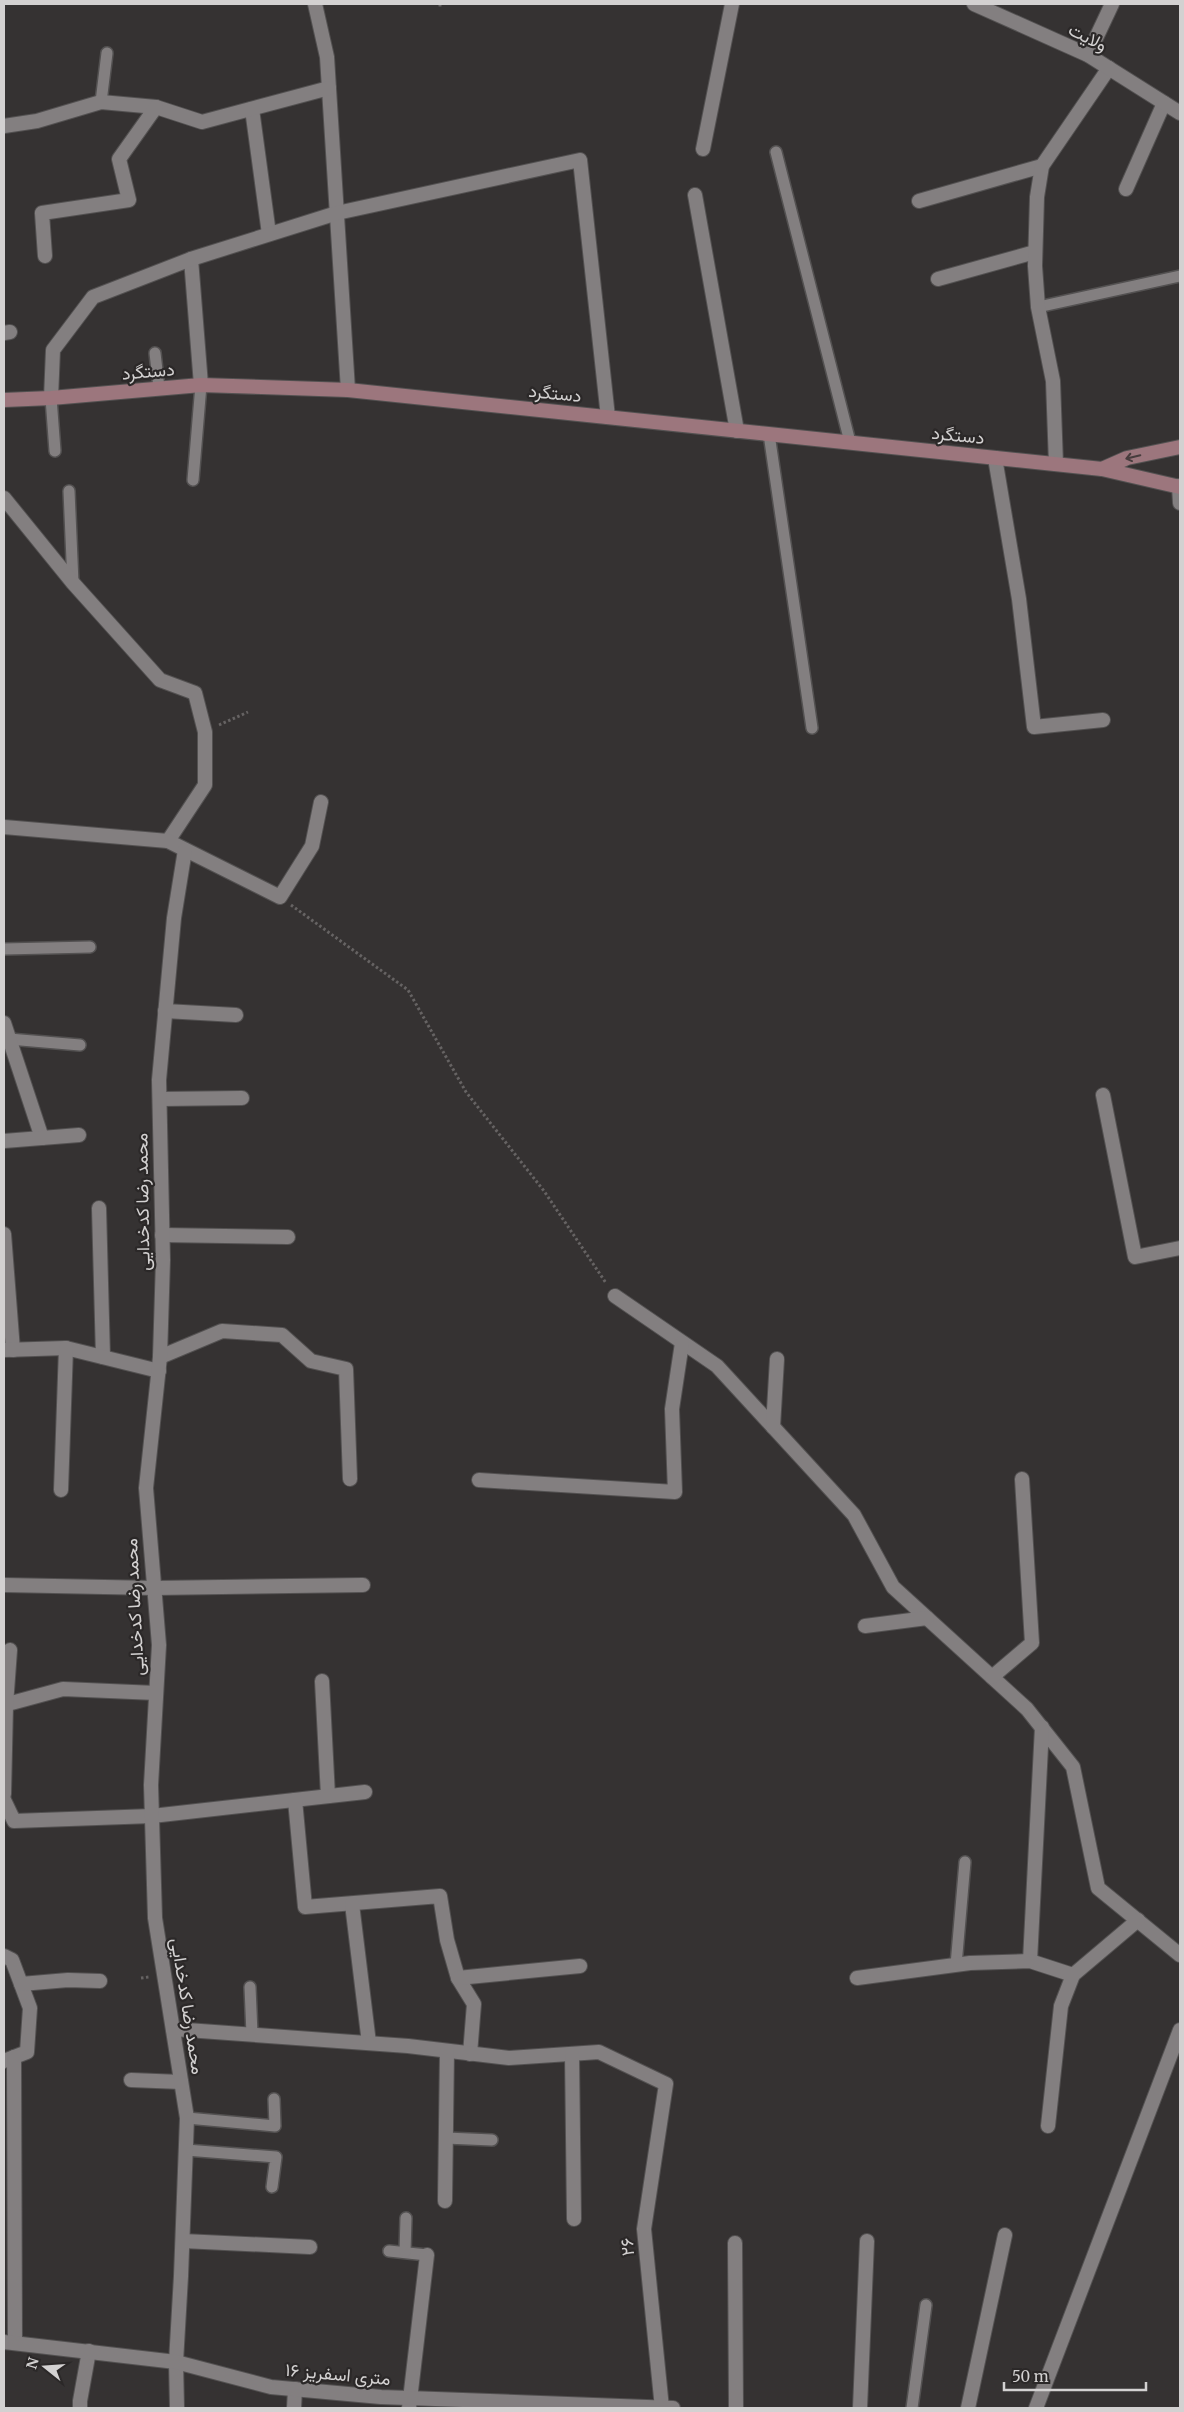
<svg xmlns="http://www.w3.org/2000/svg" width="1184" height="2412" font-family="Merriweather,Vazirmatn,serif">
  <style>
    .lines { fill: none; stroke-linecap: round; stroke-linejoin: round }
    .service-casing { stroke: #535151; stroke-width: 14 }
    .minor-casing { stroke: #535151; stroke-width: 16 }
    .tertiary-casing { stroke: #535151; stroke-width: 16 }
    .secondary-casing { stroke: #535151; stroke-width: 16 }
    .path { stroke: #666363; stroke-width: 3; stroke-dasharray: 2.5 2.5; stroke-linecap: butt }
    .service { stroke: #837f80; stroke-width: 11 }
    .minor { stroke: #837f80; stroke-width: 14 }
    .tertiary { stroke: #837f80; stroke-width: 14 }
    .secondary { stroke: #9c767d; stroke-width: 14 }
    .oneway { stroke: #473c3d }
    .labels { text-anchor: middle; dominant-baseline: central; stroke-width: 4.5; stroke-linejoin: round; paint-order: stroke }
    .street-label { font-size: 18px; fill: #d3d1d1; stroke: #2b2828 }
  </style>
  <rect width="100%" height="100%" fill="#353232"/>
  <g class="lines">
    <defs>
      <g id="service">
        <polyline points="101,102 107,53"/>
        <polyline points="776,152 850,442"/>
        <polyline points="1038,307 1180,276"/>
        <polyline points="155,353 159,388"/>
        <polyline points="51,398 55,451"/>
        <polyline points="769,434 812,728"/>
        <polyline points="193,480 201,385"/>
        <polyline points="69,491 73,583"/>
        <polyline points="4,949 90,947"/>
        <polyline points="9,1039 80,1045"/>
        <polyline points="956,1965 965,1862"/>
        <polyline points="250,1987 252,2034"/>
        <polyline points="187,2118 275,2126 274,2099"/>
        <polyline points="446,2138 492,2140"/>
        <polyline points="186,2150 276,2157 272,2187"/>
        <polyline points="389,2251 427,2255"/>
        <polyline points="405,2252 406,2218"/>
        <polyline points="912,2408 926,2305"/>
      </g>
      <g id="minor">
        <polyline points="315,4 327,57 348,390"/>
        <polyline points="1088,55 1112,4"/>
        <polyline points="252,109 269,234"/>
        <polyline points="4,126 37,121 101,102 156,107 202,122 329,88"/>
        <polyline points="703,149 732,4"/>
        <polyline points="1126,189 1164,103"/>
        <polyline points="695,195 737,431"/>
        <polyline points="919,201 1042,166"/>
        <polyline points="45,256 42,213 129,200 119,159 156,107"/>
        <polyline points="191,259 201,385"/>
        <polyline points="938,279 1035,252"/>
        <polyline points="4,333 10,332"/>
        <polyline points="51,398 53,350 93,297 191,259 337,213 580,160 608,417"/>
        <polyline points="995,458 1019,599 1034,727 1103,720"/>
        <polyline points="1056,464 1053,381 1038,307 1035,266 1037,197 1042,166 1109,68"/>
        <polyline points="1179,486 1180,503"/>
        <polyline points="4,498 73,583 160,680 195,693 205,732 205,785 168,841"/>
        <polyline points="4,827 168,841 280,897 312,846 321,802"/>
        <polyline points="165,1011 236,1015"/>
        <polyline points="4,1023 42,1138"/>
        <polyline points="1103,1095 1135,1257 1180,1248"/>
        <polyline points="160,1099 242,1098"/>
        <polyline points="4,1141 79,1135"/>
        <polyline points="99,1208 103,1357"/>
        <polyline points="4,1234 13,1350"/>
        <polyline points="162,1235 288,1237"/>
        <polyline points="615,1296 717,1366 854,1515 893,1587 1027,1709 1073,1767 1098,1888 1180,1955"/>
        <polyline points="4,1350 66,1348 159,1371"/>
        <polyline points="160,1357 222,1331 282,1335 311,1361 346,1369 350,1479"/>
        <polyline points="773,1427 777,1359"/>
        <polyline points="479,1480 675,1492 672,1409 682,1343"/>
        <polyline points="61,1490 66,1348"/>
        <polyline points="4,1585 154,1588 363,1585"/>
        <polyline points="865,1626 927,1618"/>
        <polyline points="992,1677 1032,1643 1022,1479"/>
        <polyline points="322,1681 328,1796"/>
        <polyline points="4,1705 63,1689 156,1693"/>
        <polyline points="4,1794 6,1705 10,1650"/>
        <polyline points="4,1800 14,1821 152,1816 365,1792"/>
        <polyline points="295,1800 305,1907 440,1896 447,1940 458,1978 474,2004 470,2054"/>
        <polyline points="352,1904 369,2043"/>
        <polyline points="4,1956 12,1960 30,2008 27,2052 4,2061"/>
        <polyline points="1030,1961 1042,1727"/>
        <polyline points="458,1978 580,1966"/>
        <polyline points="857,1978 970,1963 1030,1961 1073,1975"/>
        <polyline points="21,1984 68,1980 100,1981"/>
        <polyline points="173,2029 408,2046 509,2058 599,2052 666,2084 644,2229 662,2408"/>
        <polyline points="572,2054 574,2219"/>
        <polyline points="14,2057 15,2343"/>
        <polyline points="131,2080 181,2082"/>
        <polyline points="1048,2126 1061,2006 1073,1975 1138,1920"/>
        <polyline points="445,2201 447,2051"/>
        <polyline points="183,2241 310,2247"/>
        <polyline points="735,2243 736,2408"/>
        <polyline points="80,2408 80,2401 89,2351"/>
        <polyline points="177,2408 176,2362 181,2276 187,2118 155,1918 151,1785 159,1645 146,1488 160,1357 163,1260 159,1080 174,918 185,850"/>
        <polyline points="294,2408 295,2389"/>
        <polyline points="409,2408 427,2255"/>
        <polyline points="860,2408 867,2241"/>
        <polyline points="968,2408 1005,2235"/>
        <polyline points="1036,2408 1180,2030"/>
      </g>
      <g id="tertiary">
        <polyline points="974,4 1088,55 1180,113"/>
        <polyline points="4,2342 176,2362 271,2387 381,2397 673,2408"/>
      </g>
      <g id="secondary">
        <polyline points="4,400 51,398 201,385 348,390 1102,469"/>
        <polyline points="1180,447 1127,458 1102,469 1180,487"/>
      </g>
    </defs>
    <!-- service casing -->
    <use href="#service" class="service-casing"/>
    <!-- minor casing -->
    <use href="#minor" class="minor-casing"/>
    <!-- tertiary casing -->
    <use href="#tertiary" class="tertiary-casing"/>
    <!-- secondary casing -->
    <use href="#secondary" class="secondary-casing"/>
    <!-- path -->
    <g class="path">
      <polyline points="440,4 440,7"/>
      <polyline points="219,725 248,712"/>
      <polyline points="291,905 408,990 466,1092 544,1191 606,1283"/>
      <polyline points="141,1978 149,1977"/>
    </g>
    <!-- service -->
    <use href="#service" class="service"/>
    <!-- minor -->
    <use href="#minor" class="minor"/>
    <!-- tertiary -->
    <use href="#tertiary" class="tertiary"/>
    <!-- secondary -->
    <use href="#secondary" class="secondary"/>
  </g>
  <!-- one-way arrows -->
  <defs><path id="oneway-shaft" d="M-6 0H5M1.5-3L5.5 0L1.5 3" fill="none" stroke-width="1.6" stroke-linecap="round" stroke-linejoin="round" transform="scale(1.25)"/></defs>
  <use class="oneway" href="#oneway-shaft" transform="translate(1133 457) rotate(167)"/>
  <g class="labels">
    <!-- street labels -->
    <g class="street-label">
      <text transform="translate(1088 37) rotate(27)">ولایت</text>
      <text transform="translate(148 371) rotate(-5)">دستگرد</text>
      <text transform="translate(555 393) rotate(6)">دستگرد</text>
      <text transform="translate(958 435) rotate(6)">دستگرد</text>
      <text transform="translate(142 1202) rotate(-91)">محمد رضا کدخدایی</text>
      <text transform="translate(134 1607) rotate(-93)">محمد رضا کدخدایی</text>
      <text transform="translate(188 2006) rotate(81)">محمد رضا کدخدایی</text>
      <text transform="translate(627 2247) rotate(-95)">۲۶</text>
      <text transform="translate(338 2374) rotate(5)">۱۶ متری اسفریز</text>
    </g>
  </g>
  <!-- border -->
  <rect width="1184" height="2412" fill="none" stroke="#d3d1d1" stroke-width="10"/>
  <!-- north arrow -->
  <g transform="translate(45 2367) rotate(287)" stroke="#2b2828" stroke-width="4" paint-order="stroke">
  <path d="M0-4L9 19L0 12L-9 19Z" fill="#d3d1d1"/>
  <text y="-8" font-size="14" font-weight="bold" text-anchor="middle" fill="#d3d1d1">N</text>
  </g>
  <!-- scale -->
  <path d="M1004 2382v8h142v-8" fill="none" stroke="#d3d1d1" stroke-width="2.5"/>
  <text x="1012" y="2382" font-size="15" fill="#d3d1d1" stroke="#2b2828" stroke-width="4" paint-order="stroke">50 m</text>
</svg>
